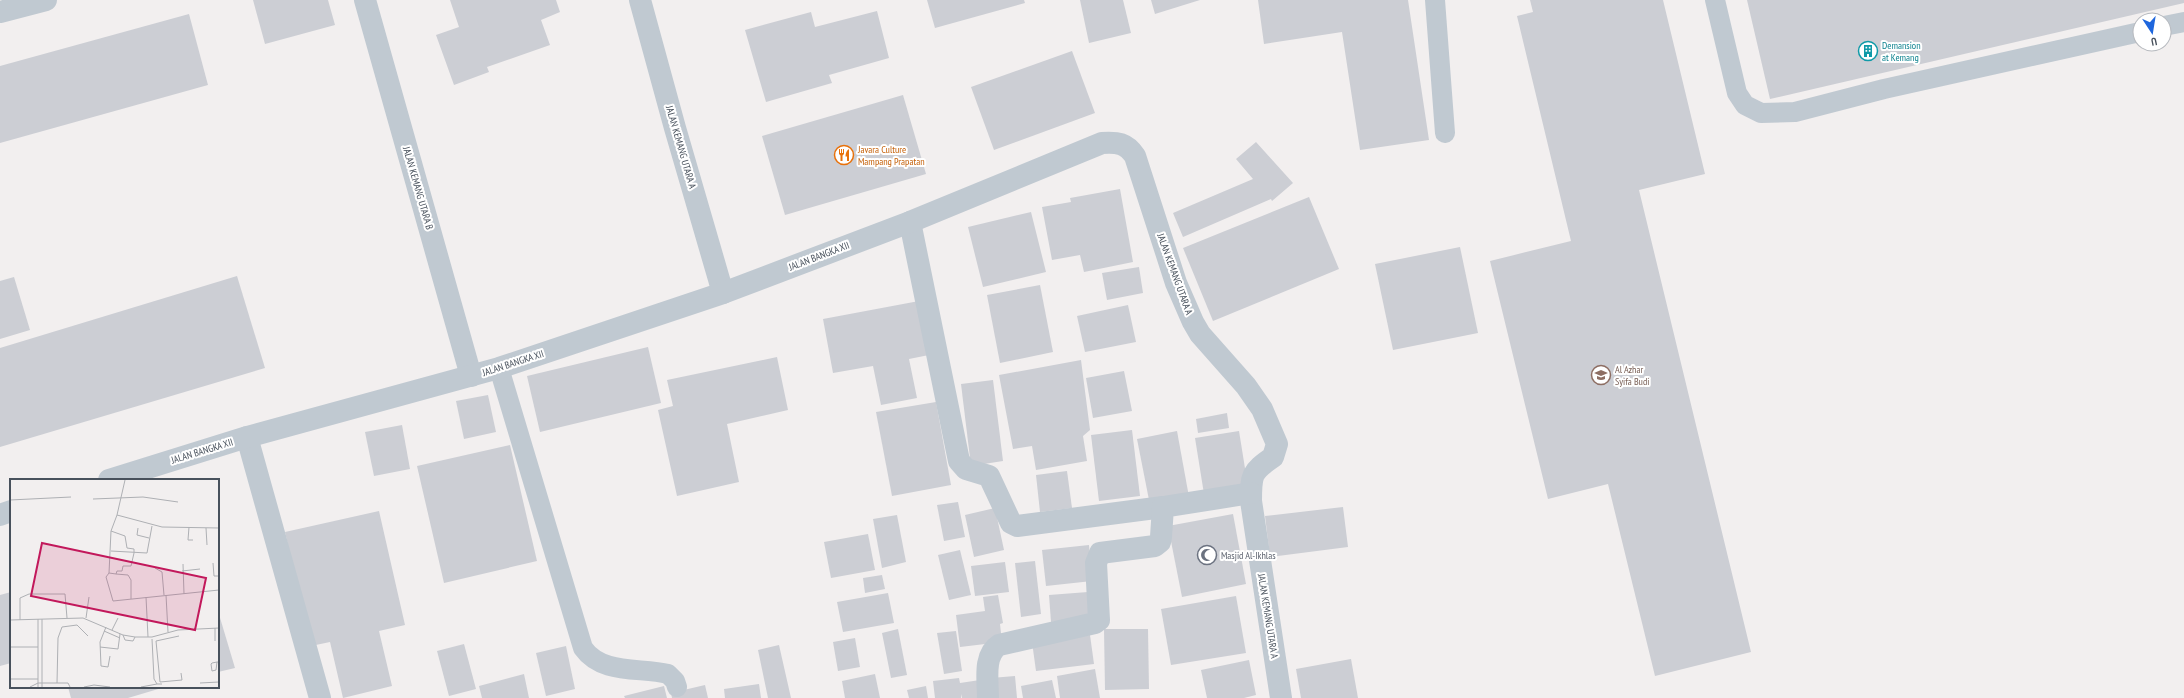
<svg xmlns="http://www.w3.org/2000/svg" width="2184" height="698" font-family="'PT Sans Narrow',sans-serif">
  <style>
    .building { fill: #ccced4 }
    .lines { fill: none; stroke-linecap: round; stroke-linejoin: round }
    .service { stroke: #c0c9d1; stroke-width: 20 }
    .minor { stroke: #c0c9d1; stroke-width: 22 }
    .tertiary { stroke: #c0c9d1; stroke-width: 22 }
    .labels { text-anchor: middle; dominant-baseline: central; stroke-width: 4; stroke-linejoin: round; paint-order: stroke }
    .culture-label { font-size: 10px; fill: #0d838f; stroke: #fff; text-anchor: start }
    .street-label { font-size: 10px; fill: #48515c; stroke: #fff }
    .food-label { font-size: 10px; fill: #c56008; stroke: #fff; text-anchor: start }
    .education-label { font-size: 10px; fill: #785e54; stroke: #fff; text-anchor: start }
    .worship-label { font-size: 10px; fill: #5b616d; stroke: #fff; text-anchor: start }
    .inset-road { fill: none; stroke: #aeb0b4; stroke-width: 1 }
    .view { fill: #c2185b; fill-opacity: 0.15; stroke: #c2185b; stroke-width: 2 }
    .inset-edge { fill: none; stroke: #48515c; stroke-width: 2 }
  </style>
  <rect width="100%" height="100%" fill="#f2efef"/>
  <!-- building -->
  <g class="building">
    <polygon points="253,0 328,0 335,25 265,44"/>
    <polygon points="450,0 556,0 560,12 541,20 550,45 487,67 489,72 454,85 436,35 459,27"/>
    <polygon points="927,0 1024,0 1025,3 935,28"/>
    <polygon points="1080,0 1123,0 1131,33 1089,43"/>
    <polygon points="1151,0 1200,0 1155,14"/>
    <polygon points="1258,0 1408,0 1429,140 1360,150 1342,32 1264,44"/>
    <polygon points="1530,0 1663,0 1705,174 1639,190 1751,652 1655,676 1608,484 1548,499 1490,261 1571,241 1517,16 1533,12"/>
    <polygon points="1747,0 2184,0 2184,3 1770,99"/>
    <polygon points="877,11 889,58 829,75 832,83 766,102 745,30 811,12 815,27"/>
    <polygon points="189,14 208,85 0,143 0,66"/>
    <polygon points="1072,51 1095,113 994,150 971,87"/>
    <polygon points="903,95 926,174 785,215 762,136"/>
    <polygon points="1256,142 1293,183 1272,201 1271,199 1183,237 1173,213 1253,179 1236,159"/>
    <polygon points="1120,189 1133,262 1084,272 1080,255 1052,260 1042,207 1071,202 1070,198"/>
    <polygon points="1309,197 1339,269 1213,321 1183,248"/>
    <polygon points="1031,212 1046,272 983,287 968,227"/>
    <polygon points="1460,247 1478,333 1393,350 1375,264"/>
    <polygon points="1139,267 1143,293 1107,300 1102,273"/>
    <polygon points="237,276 265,368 0,447 0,348"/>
    <polygon points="14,277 30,330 0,339 0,281"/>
    <polygon points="1040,285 1053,352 1000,363 987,295"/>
    <polygon points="919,301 929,355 909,359 917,398 881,405 873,366 833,373 823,319"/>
    <polygon points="1128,305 1136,342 1085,352 1077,316"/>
    <polygon points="648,347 661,403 540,432 527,376"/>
    <polygon points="777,357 788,410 727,424 739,482 677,496 658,410 673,406 667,380"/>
    <polygon points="1081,360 1090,430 1083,436 1087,461 1036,470 1032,446 1013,449 999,375"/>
    <polygon points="1124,371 1132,411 1093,418 1086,378"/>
    <polygon points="993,380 1003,461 971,466 961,384"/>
    <polygon points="488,395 496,432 464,439 456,401"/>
    <polygon points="936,402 951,485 892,496 876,412"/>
    <polygon points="1227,413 1229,428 1198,433 1196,419"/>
    <polygon points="402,425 410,469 374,476 365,432"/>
    <polygon points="1132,430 1140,496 1099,501 1091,435"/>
    <polygon points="1177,431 1189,497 1150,505 1137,439"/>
    <polygon points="1239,431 1248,487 1204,494 1195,438"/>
    <polygon points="510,445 537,561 444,583 417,466"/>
    <polygon points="1067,471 1072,508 1040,512 1036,475"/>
    <polygon points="958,502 965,537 944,541 937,505"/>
    <polygon points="1343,507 1348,547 1270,557 1265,516"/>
    <polygon points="995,508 1004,550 974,557 965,515"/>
    <polygon points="379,511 405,625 379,631 392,686 343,698 330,642 311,646 285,532"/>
    <polygon points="1233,514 1246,584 1182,597 1168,526"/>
    <polygon points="897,515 906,562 882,568 873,519"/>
    <polygon points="868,534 875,570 831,578 824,542"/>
    <polygon points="1089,545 1092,581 1046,586 1042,550"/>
    <polygon points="960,550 971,595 949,600 938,555"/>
    <polygon points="1035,561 1041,614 1021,617 1015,563"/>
    <polygon points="1005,562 1009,592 975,596 971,566"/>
    <polygon points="882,575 885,589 865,593 863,578"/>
    <polygon points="11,592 11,663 0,666 0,595"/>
    <polygon points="1088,592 1090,619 1051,622 1049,595"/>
    <polygon points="888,593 894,623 843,632 837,602"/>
    <polygon points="998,595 1003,623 1000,624 1002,642 960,647 956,615 985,611 983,597"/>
    <polygon points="1236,596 1246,653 1171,665 1161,609"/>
    <polygon points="218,611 235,668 218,672"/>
    <polygon points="898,629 907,675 891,678 882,633"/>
    <polygon points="1104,629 1148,629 1149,689 1105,690"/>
    <polygon points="956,631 962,671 944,674 937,633"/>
    <polygon points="1090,635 1094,664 1036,671 1032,642"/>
    <polygon points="855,638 860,667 838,671 833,642"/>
    <polygon points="464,644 476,689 449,696 437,651"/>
    <polygon points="779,645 791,698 768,698 758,650"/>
    <polygon points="566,646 575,689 546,696 536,653"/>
    <polygon points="1351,659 1358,698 1301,698 1296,669"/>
    <polygon points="1249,660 1256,695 1244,698 1207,698 1201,670"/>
    <polygon points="1095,669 1100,698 1060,698 1057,676"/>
    <polygon points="524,674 529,698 482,698 479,686"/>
    <polygon points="875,674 880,698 845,698 842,681"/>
    <polygon points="1015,676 1017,698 993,698 991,678"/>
    <polygon points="959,678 960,683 980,680 983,698 962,698 961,694 961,698 935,698 933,681"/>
    <polygon points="1052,680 1056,698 1023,698 1021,686"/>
    <polygon points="759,684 761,698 725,698 724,689"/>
    <polygon points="705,685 708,698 672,698 671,693"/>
    <polygon points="664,686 667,698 625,698 624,696"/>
    <polygon points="926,686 928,698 909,698 907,690"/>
    <polygon points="68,687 165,687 128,698 71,698"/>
  </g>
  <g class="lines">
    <!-- service -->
    <g class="service">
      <polyline points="1435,0 1445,133"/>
      <polyline points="1715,0 1737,93 1745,105 1761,113 1795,112 1884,89 2140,32"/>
      <polyline points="2164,26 2184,22"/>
      <path d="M499,368l84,280c19,27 57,19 85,26l7,7 2,6"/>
    </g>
    <!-- minor -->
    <g class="minor">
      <polyline points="365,0 471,376"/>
      <polyline points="640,0 675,128 723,293"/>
      <polyline points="910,222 959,461 966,469 989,476 1011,523 1017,526 1163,507"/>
      <polyline points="247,437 320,698"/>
      <path d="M109,480l138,-43 252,-69 224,-75 187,-71 192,-79c16,-1 24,0 33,13l41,127 17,39 7,12 46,52 16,23 15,35 -4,13c-22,15 -22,18 -22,44l30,197"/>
      <polyline points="0,515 11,511"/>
      <path d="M988,698c0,-17 -5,-43 11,-53l96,-22 4,-3 -3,-57 4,-10 55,-7 5,-4 1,-5 2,-30 88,-14"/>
    </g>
    <!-- tertiary -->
    <polyline class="tertiary" points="0,12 46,0"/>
  </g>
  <!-- icons -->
  <defs>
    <symbol id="building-ring" viewBox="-11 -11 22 22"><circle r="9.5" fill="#fff" stroke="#0f9aa8" stroke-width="1.5"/><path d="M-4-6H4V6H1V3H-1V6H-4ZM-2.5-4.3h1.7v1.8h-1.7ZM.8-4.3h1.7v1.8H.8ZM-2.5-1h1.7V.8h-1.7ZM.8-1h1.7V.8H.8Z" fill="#0f9aa8"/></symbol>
    <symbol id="restaurant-ring" viewBox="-11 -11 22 22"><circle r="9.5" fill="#fff" stroke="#e8710a" stroke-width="1.5"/><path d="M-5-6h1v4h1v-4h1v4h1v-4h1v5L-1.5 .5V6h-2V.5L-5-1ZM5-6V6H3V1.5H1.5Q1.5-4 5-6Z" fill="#e8710a"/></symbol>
    <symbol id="school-ring" viewBox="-11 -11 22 22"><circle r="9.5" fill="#fff" stroke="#8d6e63" stroke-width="1.5"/><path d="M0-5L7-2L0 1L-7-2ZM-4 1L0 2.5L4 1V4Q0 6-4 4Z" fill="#8d6e63"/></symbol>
    <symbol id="mosque-ring" viewBox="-11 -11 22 22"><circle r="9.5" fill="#fff" stroke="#6b7280" stroke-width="1.5"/><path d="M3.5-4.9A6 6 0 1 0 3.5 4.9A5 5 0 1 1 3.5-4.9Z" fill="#6b7280"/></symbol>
  </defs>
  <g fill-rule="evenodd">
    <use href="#building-ring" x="1857" y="40" width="22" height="22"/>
    <use href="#restaurant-ring" x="833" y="144" width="22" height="22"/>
    <use href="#school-ring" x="1590" y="364" width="22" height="22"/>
    <use href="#mosque-ring" x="1196" y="544" width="22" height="22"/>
  </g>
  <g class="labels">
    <!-- culture labels -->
    <g class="culture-label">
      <text x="1882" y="45">Demansion<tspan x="1882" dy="12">at Kemang</tspan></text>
    </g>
    <!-- street labels -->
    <g class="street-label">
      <text transform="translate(681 147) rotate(74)">JALAN KEMANG UTARA A</text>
      <text transform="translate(418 188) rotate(74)">JALAN KEMANG UTARA B</text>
      <text transform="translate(819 256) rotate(-21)">JALAN BANGKA XII</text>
      <text transform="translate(1175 274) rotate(70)">JALAN KEMANG UTARA A</text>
      <text transform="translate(513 363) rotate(-18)">JALAN BANGKA XII</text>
      <text transform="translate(202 451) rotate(-17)">JALAN BANGKA XII</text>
      <text transform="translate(1268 616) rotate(81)">JALAN KEMANG UTARA A</text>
    </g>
    <!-- food labels -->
    <g class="food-label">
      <text x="858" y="149">Javara Culture<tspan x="858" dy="12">Mampang Prapatan</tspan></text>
    </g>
    <!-- education labels -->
    <g class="education-label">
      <text x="1615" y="369">Al Azhar<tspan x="1615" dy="12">Syifa Budi</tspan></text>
    </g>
    <!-- worship labels -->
    <g class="worship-label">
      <text x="1221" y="555">Masjid Al-Ikhlas</text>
    </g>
  </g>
  <!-- overview -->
  <g transform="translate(10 479)">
    <rect width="209" height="209" fill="#f2efef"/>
    <path class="inset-road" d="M83,20l50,-2 35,5M0,21l61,-3M107,36l-6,16 -2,42 -3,4 7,24 106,-11M107,36l45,12 57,1M107,36l8,-35M179,48l-1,13h5M128,49l-1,7 12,3M196,49l1,17M101,72l36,2 5,-27M203,84l1,13h5M173,85l1,30M145,89l7,4 2,23M172,92l18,-2M99,94l7,1 1,-3h5l1,-5h8l3,-13v-4l-7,-1 -2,-12 -14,-5M106,95l12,1 3,5v19M156,116l2,37M136,118l2,40M76,139l3,-21M0,141l73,-2 40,17 12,2h17l26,-7 41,-2M10,141v-22l9,-4h36l2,24M96,148l-6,15 1,24 7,1 2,-11M102,151l6,-12M94,152l16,7M113,156l2,5 8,1 2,-4M169,157l-23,5 4,41 22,-2 -1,-7M142,160l2,40 3,5h5M205,162v-13M0,168h28M90,168l18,2 2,-15M207,183l-1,8 -4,1 -1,-7 1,-1 5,-1h2M0,200h28M47,204l1,-45 4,-11 15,-2 11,11M190,204l19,-1M20,208l8,-4h30l2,4M28,208v-68M32,208v-68M74,208l10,-2 16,2M131,208l16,-3"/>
    <path class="view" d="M32,64l164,35 -11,52 -164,-34z"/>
    <rect width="209" height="209" class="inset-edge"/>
  </g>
  <!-- north arrow -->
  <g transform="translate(2152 32) rotate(168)"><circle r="19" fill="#ffffff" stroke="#b6b9be"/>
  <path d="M0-3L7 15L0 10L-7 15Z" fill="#1e66dd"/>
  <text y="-6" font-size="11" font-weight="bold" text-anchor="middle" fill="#48515c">U</text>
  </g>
</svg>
